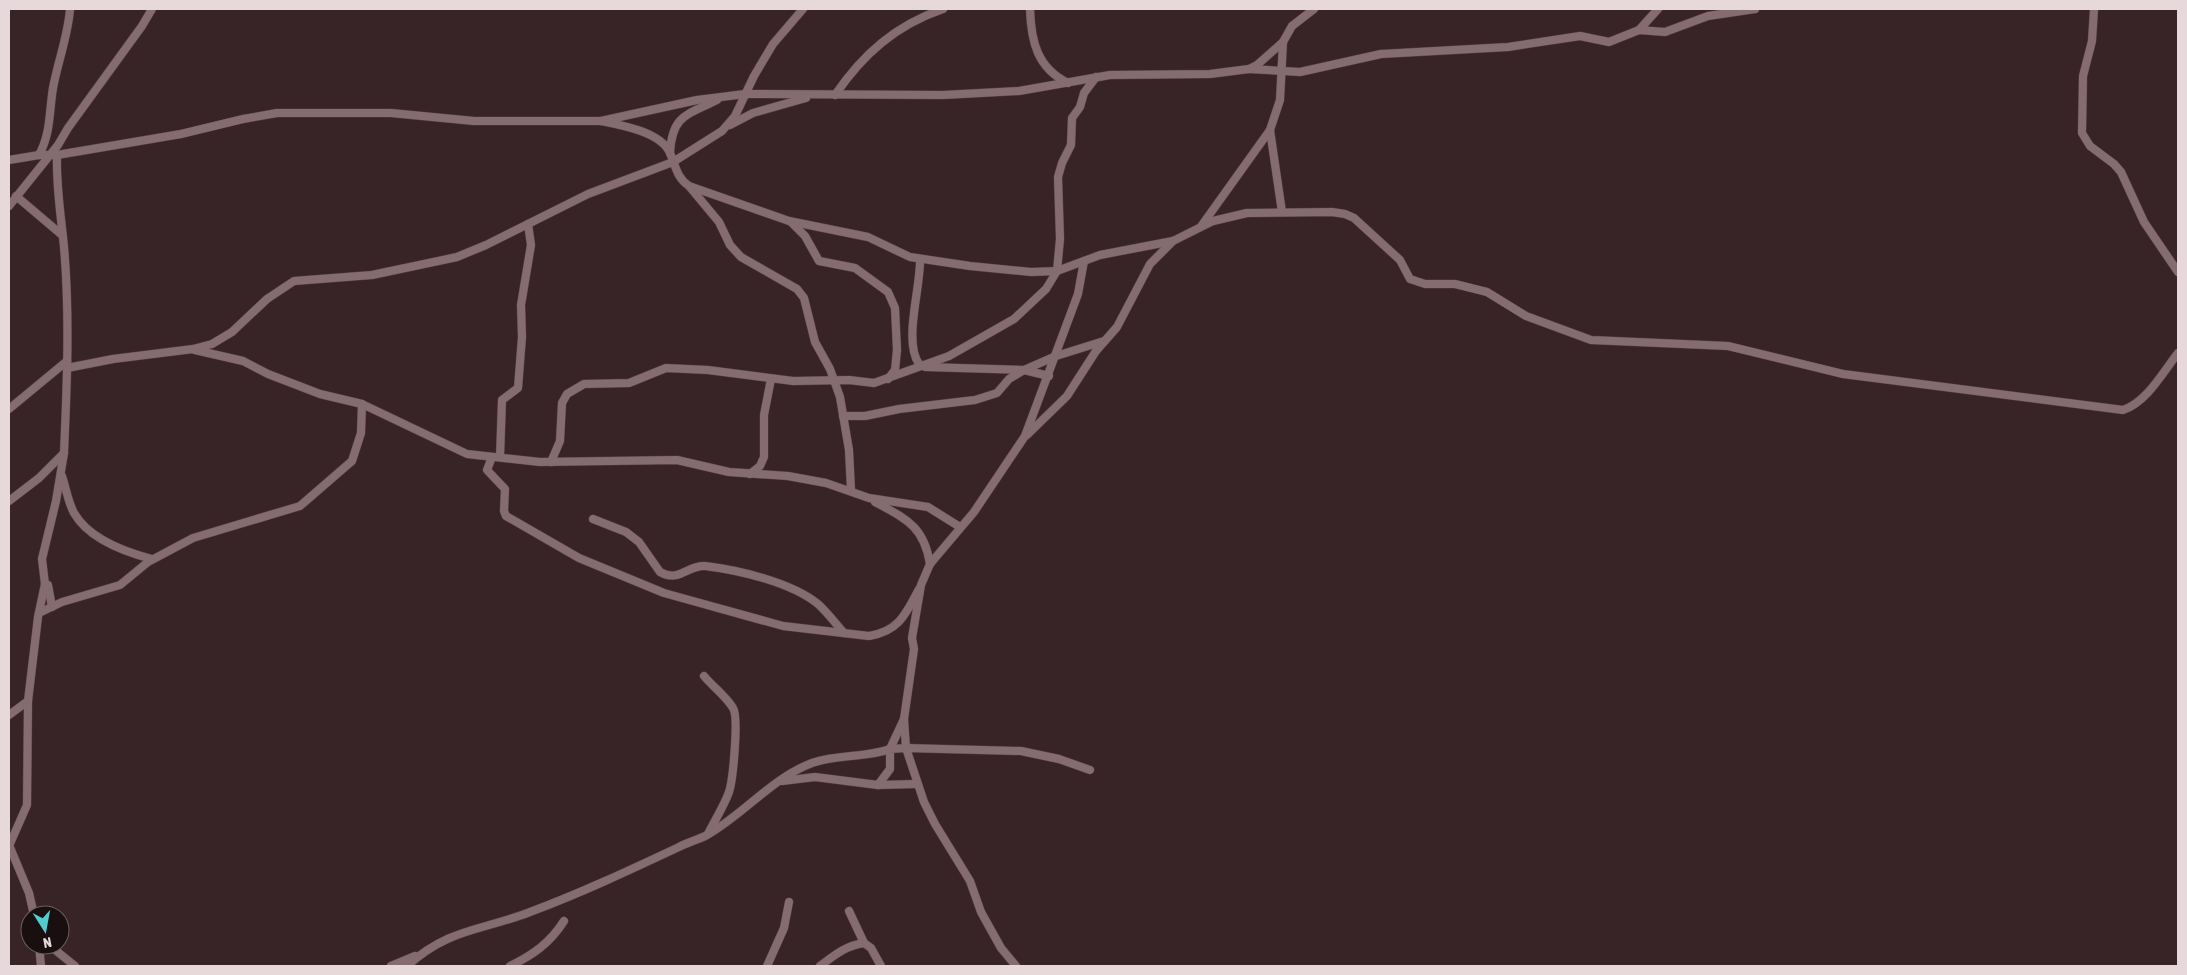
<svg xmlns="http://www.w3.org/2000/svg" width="2187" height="975" font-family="'Asap Condensed',sans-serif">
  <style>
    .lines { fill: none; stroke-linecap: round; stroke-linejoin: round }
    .street-casing { stroke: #524145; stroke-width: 9 }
    .street { stroke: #856c70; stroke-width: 8 }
  </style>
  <rect width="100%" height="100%" fill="#382327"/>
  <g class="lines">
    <defs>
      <g id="street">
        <path d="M1030,9c1,32 7,59 38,74"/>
        <polyline points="2094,9 2092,41 2083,76 2082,133 2090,146 2114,164 2121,172 2144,222 2178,272"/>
        <polyline points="1639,30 1658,9"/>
        <polyline points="1249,69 1300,72 1381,54 1508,47 1580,36 1609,42 1639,30 1665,32 1708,16 1755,9"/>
        <path d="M835,95c28,-41 61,-70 108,-86"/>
        <path d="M601,121c20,4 60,11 69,32 6,13 6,24 19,33l100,35 79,16 42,20 60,9 61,6 26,-1 43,-16 73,-14 40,-20 34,-8 85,-1 13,2 9,4 46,42 10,19 15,5h30l32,8 39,24 65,24 137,6 115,28 280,36c24,-8 40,-38 55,-57"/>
        <polyline points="730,125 753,113 806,98"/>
        <path d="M670,153c2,-38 17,-38 47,-53"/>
        <path d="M39,155c12,-22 10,-43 14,-67 5,-27 15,-52 17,-79"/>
        <polyline points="9,160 39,155 57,155 181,134 243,119 277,113 391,113 474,121 601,121 697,100 745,94 943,95 1019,91 1110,75 1210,74 1249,69 1257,65 1283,42 1292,26 1314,9"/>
        <polyline points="689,186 719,222 730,245 741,257 797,289 804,298 815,342 830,369 840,397 849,450 851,490"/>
        <polyline points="16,196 62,235"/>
        <polyline points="9,206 58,145 68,128 142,26 152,9"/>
        <polyline points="1282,212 1270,130 1280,100 1283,42"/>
        <polyline points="791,222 805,236 819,261 855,268 888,292 895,308 897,350 895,370 888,379"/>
        <polyline points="1202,225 1270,130"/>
        <path d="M920,259c1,28 -17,82 -1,105l6,3 99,3 25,6"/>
        <polyline points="195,350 243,361 268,374 320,394 362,404 467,454 540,462 677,460 729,472 788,476 826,483 869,498 928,507 960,527"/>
        <polyline points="67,368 113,359 193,349 212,344 232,332 267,299 294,281 372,275 457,257 486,245 588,194 673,162 722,131 735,116 754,76 773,44 803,9"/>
        <polyline points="9,409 67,361"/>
        <polyline points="843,416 865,416 899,409 975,400 997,393 1009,379 1024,370 1056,356 1104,341"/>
        <polyline points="1027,435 1067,396 1096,351 1117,327 1150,264 1173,241"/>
        <path d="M492,457l-5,13 18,19 -1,22 2,5 73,42 85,35 119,33 86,10c30,-5 37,-22 50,-47"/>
        <polyline points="500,457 502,400 518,388 522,337 521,305 531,245 528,224"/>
        <polyline points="551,462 560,441 562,403 567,394 584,384 629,383 666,368 708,370 793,381 849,380 874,383 949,356 1014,319 1046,289 1057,271 1060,239 1058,177 1062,163 1071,145 1072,118 1080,107 1084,93 1096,77"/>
        <polyline points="750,474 760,466 764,457 764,415 771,379"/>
        <path d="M62,476c4,12 6,26 12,37 15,26 51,39 78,46"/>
        <path d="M9,501l30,-23 25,-25c3,-68 6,-138 0,-206 -3,-31 -8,-60 -7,-92"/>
        <path d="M875,502c31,17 49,24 55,62"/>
        <path d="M593,519l33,13 13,10 21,30c19,11 27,-7 45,-6 33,4 86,16 113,38 9,8 18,20 26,29"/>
        <polyline points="48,585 52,607"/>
        <polyline points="39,613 62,602 120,585 148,562 193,538 300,506 352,461 361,433 362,404"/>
        <path d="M704,676c9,11 22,20 29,32 6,9 0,72 -4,84 -5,14 -14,28 -21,42"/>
        <polyline points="9,715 28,701"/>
        <polyline points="904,719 906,748 924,802 935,824 970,881 981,912 1001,948 1016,966"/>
        <polyline points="782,781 815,777 878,785 916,784"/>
        <polyline points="878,785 890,769 890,749 906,748 1021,751 1059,759 1090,770"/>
        <polyline points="9,845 29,893 34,915"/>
        <polyline points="9,846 27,805 28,701 38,617 45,584 42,559 56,501 64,453"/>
        <polyline points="849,911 864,943 871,948 881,966"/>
        <polyline points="39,945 41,966"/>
        <polyline points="49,945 75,966"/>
        <polyline points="391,966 415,956"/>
        <path d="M407,966c42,-38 74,-35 123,-54 51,-19 100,-42 149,-65 9,-5 19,-7 28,-12 37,-21 65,-57 105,-72 25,-9 54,-5 78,-14l14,-30 10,-70 -2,-11 9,-53 9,-21 44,-52 51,-76 53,-142 6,-33"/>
        <path d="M510,966c23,-11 40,-23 54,-45"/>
        <polyline points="767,966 784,928 789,902"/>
        <path d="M820,966c15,-11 25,-20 44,-23"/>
      </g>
    </defs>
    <!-- street casing -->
    <use href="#street" class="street-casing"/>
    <!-- street -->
    <use href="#street" class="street"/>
  </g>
  <!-- border -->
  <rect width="2187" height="975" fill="none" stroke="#e7d9db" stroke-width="20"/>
  <!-- north arrow -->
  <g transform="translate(45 930) rotate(169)"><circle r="24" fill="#190f11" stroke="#6b6062"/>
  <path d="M0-4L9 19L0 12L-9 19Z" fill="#52cdce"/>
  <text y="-8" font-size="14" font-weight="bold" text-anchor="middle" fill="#e7d9db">N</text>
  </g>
</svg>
